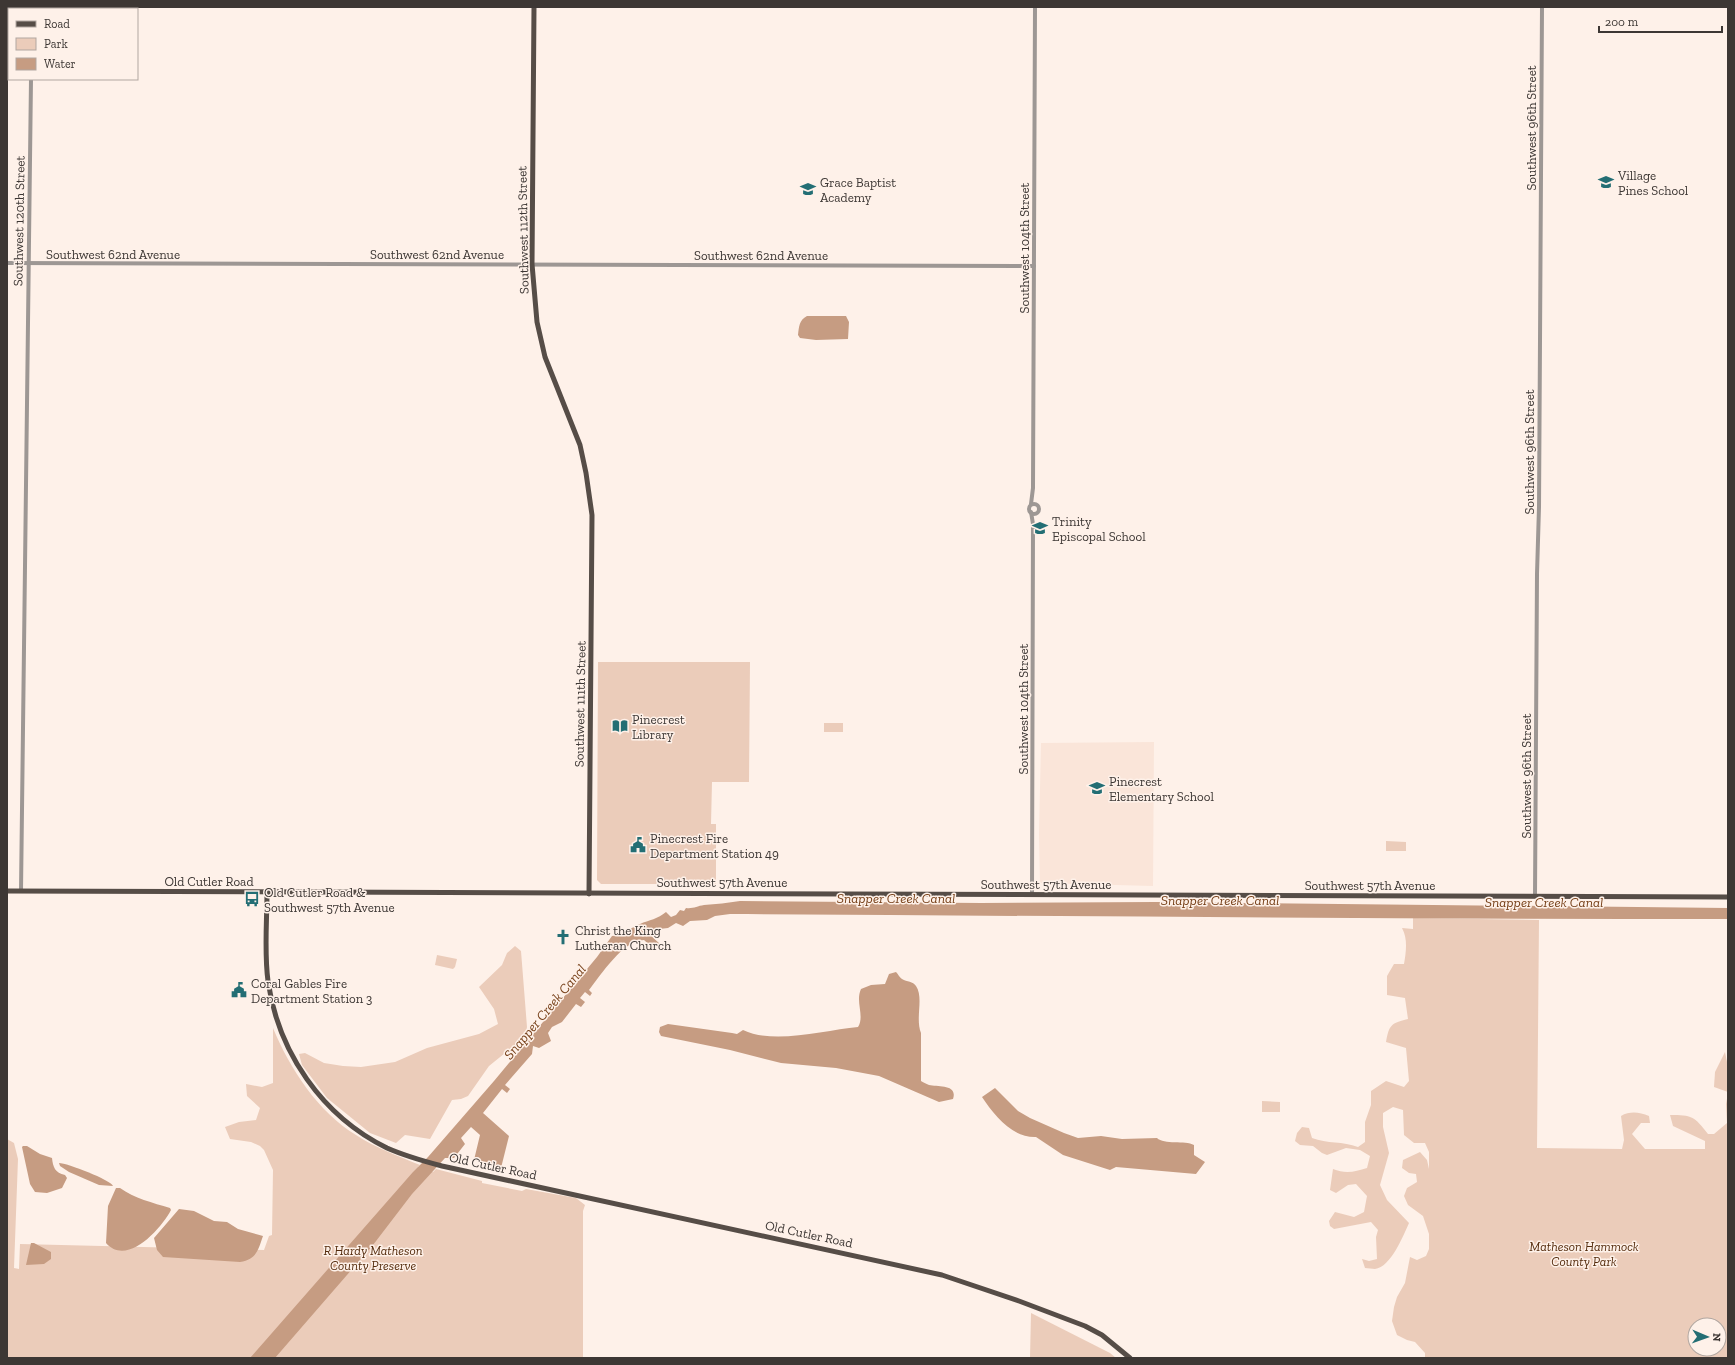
<svg xmlns="http://www.w3.org/2000/svg" width="1735" height="1365" font-family="'Zilla Slab',serif">
  <style>
    .built { fill: #fae5d9 }
    .green { fill: #ebccba; fill-rule: evenodd }
    .water { fill: #c69c82 }
    .lines { fill: none; stroke-linecap: round; stroke-linejoin: round }
    .minor { stroke: #9d9794; stroke-width: 4 }
    .major { stroke: #564d47; stroke-width: 5 }
    .labels { text-anchor: middle; dominant-baseline: central; stroke-width: 3; stroke-linejoin: round; paint-order: stroke }
    .street-label { font-size: 13px; fill: #3d3734; stroke: #fef1e9 }
    .poi-label { font-size: 13px; fill: #3d3734; stroke: #fef1e9; text-anchor: start }
    .park-label { font-size: 13px; font-style: italic; fill: #542b0c; stroke: #fef1e9 }
    .water-label { font-size: 14px; font-style: italic; fill: #774019; stroke: #fef1e9 }
  </style>
  <rect width="100%" height="100%" fill="#fef1e9"/>
  <!-- built -->
  <polygon class="built" points="1154,742 1153,886 1040,883 1039,834 1041,743"/>
  <!-- green -->
  <g class="green">
    <polygon points="598,662 750,662 749,782 712,782 711,824 716,824 716,884 601,884 597,880"/>
    <rect x="824" y="723" width="19" height="9"/>
    <polygon points="1386,841 1406,842 1406,851 1386,851"/>
    <path d="M1413,918l126,2 -2,228 85,1 2,-9 -3,-24c9,-5 18,-4 28,0l1,7h-9l-9,11 13,15h60v-8l-32,-15 -3,-11c22,0 24,1 38,19h6l13,-11 -1,-19 2,-11v265h-303v-5l-10,-11 -8,-2 -10,-5 -5,-14 2,-14 3,-10 8,-14 5,-26 7,3 9,-4 3,-7v-15l-6,-18 -15,-11 -4,-9 3,-8 10,-6 -1,-8 -7,-1 -7,-5 1,-8 17,-8 7,8 2,9v-17l-4,-9h-11l-10,-8 -1,-25 -10,-3 -10,6v14l6,26 -9,32 7,15 22,23c-6,13 -18,44 -34,46 -3,0 -7,-1 -10,-1l-3,-9 7,2 8,-2 -1,-22 2,-7 -7,-8 -37,7 -4,-3 -1,-5 6,-9 19,5 10,-5 3,-16 -11,-12 -8,1 -12,8 -6,-3 3,-21c12,5 22,3 34,-1l3,-12 -10,-6 -14,-2 -19,7 -5,-2 -9,-7 -13,-1 -5,-4 2,-8 5,-6 7,1 3,10c15,6 31,3 46,9l7,-5v-20l6,-17v-14l15,-10 18,6 5,-6 -3,-33 -20,-6c3,-17 5,-19 22,-23l-3,-21 -18,-3v-19l7,-12h10c2,-12 4,-25 -2,-36l11,1zM1695,1325h24v24h-24z"/>
    <polygon points="515,946 521,951 527,1027 525,1037 489,1066 468,1096 461,1099 452,1100 430,1139 405,1135 396,1143 370,1133 327,1098 302,1065 299,1054 305,1053 324,1063 343,1066 361,1067 395,1062 427,1048 479,1034 498,1024 494,1009 479,987 502,965 507,953"/>
    <polygon points="437,955 457,959 455,967 453,969 435,965"/>
    <path d="M273,1028c17,41 45,84 83,107 20,13 42,21 64,30l-2,2 15,5 3,-3 46,12v2l40,8 4,-2 50,9 9,7 -2,6v147h-576v-219l7,4 4,16 -4,109 5,1 1,-25 244,6 5,-14 3,-1 1,-65 -9,-20 -4,-4 -9,-4 -21,-3 -5,-12 14,-5 17,-2 4,-12 -13,-12 -1,-12 16,3 11,-4z"/>
    <polygon points="1725,1052 1728,1067 1728,1092 1714,1087 1715,1072"/>
    <polygon points="1262,1101 1280,1102 1280,1112 1262,1112"/>
    <polygon points="1031,1313 1110,1353 1116,1358 1030,1358"/>
  </g>
  <!-- water -->
  <g class="water">
    <path d="M807,316h39l3,6 -1,17 -32,1 -16,-2 -2,-3c1,-8 1,-15 9,-19z"/>
    <path d="M740,901l241,2 175,-1 572,6v11c-333,0 -665,-3 -998,-5l-15,2 -8,4 -17,1 -7,5 -7,-3 -8,5 -18,2 -2,2 1,2 11,10 -6,5 -10,-9c-21,0 -43,35 -55,50l3,3 -2,3 -5,-4 -5,6 5,4 -4,5 -5,-3 -14,18 -10,5 -4,6 3,8 -12,7 -6,-2 -1,8 -27,31 5,4 -3,4 -5,-4 -19,24 26,23 -8,32 -27,-8 6,-25 -9,-8 -10,11 4,6 -11,14h-9l-33,36 -39,51 -98,113h-25l163,-186 15,-15 66,-76 103,-124 15,-21c13,-1 16,-7 28,-12 9,-4 18,-5 26,-12l5,5 5,-2 4,-5 4,1 2,-3c7,1 11,-2 18,-3 12,-1 24,-2 36,-4z"/>
    <path d="M896,972c2,2 4,6 6,7 5,3 11,2 14,7 8,12 -1,32 5,47v48c2,1 5,3 8,4 9,2 29,-1 24,14l-14,3 -60,-26 -43,-8 -55,-5 -51,-13 -69,-14 -2,-4 1,-5 8,-3 64,9 5,1 6,-4c31,15 82,0 115,-3 7,-11 -3,-25 3,-38l10,-4 14,-1 4,-10z"/>
    <path d="M995,1088l23,23 12,7 34,15 14,5 23,-2 21,3 35,-1c7,7 28,2 37,7v10l11,7 -9,12 -80,-7 -6,3 -47,-15 -27,-18c-24,1 -42,-22 -54,-40z"/>
    <path d="M23,1146h4l13,8 12,4c1,9 3,15 13,17l2,3 -5,10 -15,5 -12,-1 -5,-8 -8,-37z"/>
    <path d="M59,1163c8,0 52,17 54,23l-14,-1 -30,-13 -9,-6z"/>
    <path d="M116,1188h4c14,10 33,15 50,20l1,2c-10,19 -44,57 -65,33l2,-37z"/>
    <path d="M179,1209l15,2 20,10 13,1 11,7 25,7c-5,14 -6,23 -23,26l-77,-5 -6,-7 -3,-12z"/>
    <polygon points="31,1243 34,1243 51,1252 51,1259 44,1264 26,1265"/>
  </g>
  <g class="lines">
    <!-- minor -->
    <g class="minor">
      <polyline points="32,9 32,7"/>
      <polyline points="7,263 1034,266"/>
      <polyline points="1031,504 1033,488 1035,7"/>
      <circle cx="1034" cy="509" r="5"/>
      <polyline points="1031,512 1033,524 1032,895"/>
      <polyline points="21,891 31,79"/>
      <polyline points="1535,896 1537,574 1539,507 1542,7"/>
    </g>
    <!-- major -->
    <g class="major">
      <polyline points="534,7 532,264 537,322 545,357 580,445 586,473 592,515 589,894"/>
      <polyline points="7,891 1728,897"/>
      <path d="M267,892c0,30 -3,60 1,89 10,71 54,135 119,167 18,8 36,13 55,18l500,109 77,26 66,25 17,9 28,23"/>
    </g>
  </g>
  <!-- icons -->
  <defs>
    <symbol id="school-bare" viewBox="-9 -9 18 18"><path d="M0-5L7-2L0 1L-7-2ZM-4 1L0 2.5L4 1V4Q0 6-4 4Z" fill="#236e74" stroke="#fef1e9" stroke-width="2.5" paint-order="stroke"/></symbol>
    <symbol id="library-bare" viewBox="-9 -9 18 18"><path d="M-6-4Q-3-5.5-.7-3.5V5Q-3 3-6 4ZM6-4Q3-5.5 .7-3.5V5Q3 3 6 4Z" fill="#236e74" stroke="#fef1e9" stroke-width="2.5" paint-order="stroke"/></symbol>
    <symbol id="civic-bare" viewBox="-9 -9 18 18"><path d="M-.6-6.5H3V-4.5H.6V-3L4-1V1h2V6H-6V1h2V-1L-.6-3ZM-1.2 2.5V6h2.4V2.5Z" fill="#236e74" stroke="#fef1e9" stroke-width="2.5" paint-order="stroke"/></symbol>
    <symbol id="bus-bare" viewBox="-9 -9 18 18"><path d="M-5-6H5V4H4V6H2V4H-2V6H-4V4H-5ZM-3.5-4V0h7V-4ZM-3.5 1.2v1.5H-2V1.2ZM2 1.2v1.5H3.5V1.2Z" fill="#236e74" stroke="#fef1e9" stroke-width="2.5" paint-order="stroke"/></symbol>
    <symbol id="church-bare" viewBox="-9 -9 18 18"><path d="M-1.2-6h2.4v3.5h3.3v2.4h-3.3V6h-2.4V-.1h-3.3v-2.4h3.3Z" fill="#236e74" stroke="#fef1e9" stroke-width="2.5" paint-order="stroke"/></symbol>
  </defs>
  <g fill-rule="evenodd">
    <use href="#school-bare" x="1595" y="171" width="22" height="22"/>
    <use href="#school-bare" x="797" y="178" width="22" height="22"/>
    <use href="#school-bare" x="1029" y="517" width="22" height="22"/>
    <use href="#library-bare" x="609" y="715" width="22" height="22"/>
    <use href="#school-bare" x="1086" y="777" width="22" height="22"/>
    <use href="#civic-bare" x="627" y="834" width="22" height="22"/>
    <use href="#bus-bare" x="241" y="888" width="22" height="22"/>
    <use href="#church-bare" x="552" y="926" width="22" height="22"/>
    <use href="#civic-bare" x="228" y="979" width="22" height="22"/>
  </g>
  <g class="labels">
    <!-- street labels -->
    <g class="street-label">
      <text transform="translate(1531 128) rotate(-90)">Southwest 96th Street</text>
      <text transform="translate(19 221) rotate(-89)">Southwest 120th Street</text>
      <text transform="translate(523 230) rotate(-91)">Southwest 112th Street</text>
      <text transform="translate(1024 248) rotate(-90)">Southwest 104th Street</text>
      <text x="113" y="254">Southwest 62nd Avenue</text>
      <text x="437" y="254">Southwest 62nd Avenue</text>
      <text x="761" y="255">Southwest 62nd Avenue</text>
      <text transform="translate(1529 452) rotate(-90)">Southwest 96th Street</text>
      <text transform="translate(580 704) rotate(-89)">Southwest 111th Street</text>
      <text transform="translate(1023 709) rotate(-90)">Southwest 104th Street</text>
      <text transform="translate(1526 776) rotate(-90)">Southwest 96th Street</text>
      <text x="209" y="881">Old Cutler Road</text>
      <text x="722" y="882">Southwest 57th Avenue</text>
      <text x="1046" y="884">Southwest 57th Avenue</text>
      <text x="1370" y="885">Southwest 57th Avenue</text>
      <text transform="translate(493 1166) rotate(12)">Old Cutler Road</text>
      <text transform="translate(809 1234) rotate(12)">Old Cutler Road</text>
    </g>
    <!-- poi labels -->
    <g class="poi-label">
      <text x="1618" y="175">Village<tspan x="1618" dy="15">Pines School</tspan></text>
      <text x="820" y="182">Grace Baptist<tspan x="820" dy="15">Academy</tspan></text>
      <text x="1052" y="521">Trinity<tspan x="1052" dy="15">Episcopal School</tspan></text>
      <text x="632" y="719">Pinecrest<tspan x="632" dy="15">Library</tspan></text>
      <text x="1109" y="781">Pinecrest<tspan x="1109" dy="15">Elementary School</tspan></text>
      <text x="650" y="838">Pinecrest Fire<tspan x="650" dy="15">Department Station 49</tspan></text>
      <text x="264" y="892">Old Cutler Road &amp;<tspan x="264" dy="15">Southwest 57th Avenue</tspan></text>
      <text x="575" y="930">Christ the King<tspan x="575" dy="15">Lutheran Church</tspan></text>
      <text x="251" y="983">Coral Gables Fire<tspan x="251" dy="15">Department Station 3</tspan></text>
    </g>
    <!-- park labels -->
    <g class="park-label">
      <text x="1584" y="1246">Matheson Hammock<tspan x="1584" dy="15">County Park</tspan></text>
      <text x="373" y="1250">R Hardy Matheson<tspan x="373" dy="15">County Preserve</tspan></text>
    </g>
    <!-- water labels -->
    <g class="water-label">
      <text x="896" y="898">Snapper Creek Canal</text>
      <text x="1220" y="900">Snapper Creek Canal</text>
      <text x="1544" y="902">Snapper Creek Canal</text>
      <text transform="translate(545 1012) rotate(-50)">Snapper Creek Canal</text>
    </g>
  </g>
  <!-- border -->
  <rect width="1735" height="1365" fill="none" stroke="#3d3734" stroke-width="16"/>
  <!-- legend -->
  <rect x="8" y="8" width="130" height="72" fill="#fef1e9" stroke="#b1a7a1"/>
  <rect x="16" y="21" width="20" height="6" fill="#564d47" stroke="#b1a7a1"/>
  <text x="44" y="28" font-size="12" fill="#3d3734">Road</text>
  <rect x="16" y="38" width="20" height="12" fill="#ebccba" stroke="#b1a7a1"/>
  <text x="44" y="48" font-size="12" fill="#3d3734">Park</text>
  <rect x="16" y="58" width="20" height="12" fill="#c69c82" stroke="#b1a7a1"/>
  <text x="44" y="68" font-size="12" fill="#3d3734">Water</text>
  <!-- north arrow -->
  <g transform="translate(1707 1337) rotate(92)"><circle r="19" fill="#fef1e9" stroke="#b1a7a1"/>
  <path d="M0-3L7 15L0 10L-7 15Z" fill="#236e74"/>
  <text y="-6" font-size="11" font-weight="bold" text-anchor="middle" fill="#3d3734">N</text>
  </g>
  <!-- scale -->
  <path d="M1599 26v6h123v-6" fill="none" stroke="#3d3734" stroke-width="2"/>
  <text x="1605" y="26" font-size="12" fill="#3d3734" stroke="#fef1e9" stroke-width="3" paint-order="stroke">200 m</text>
</svg>
